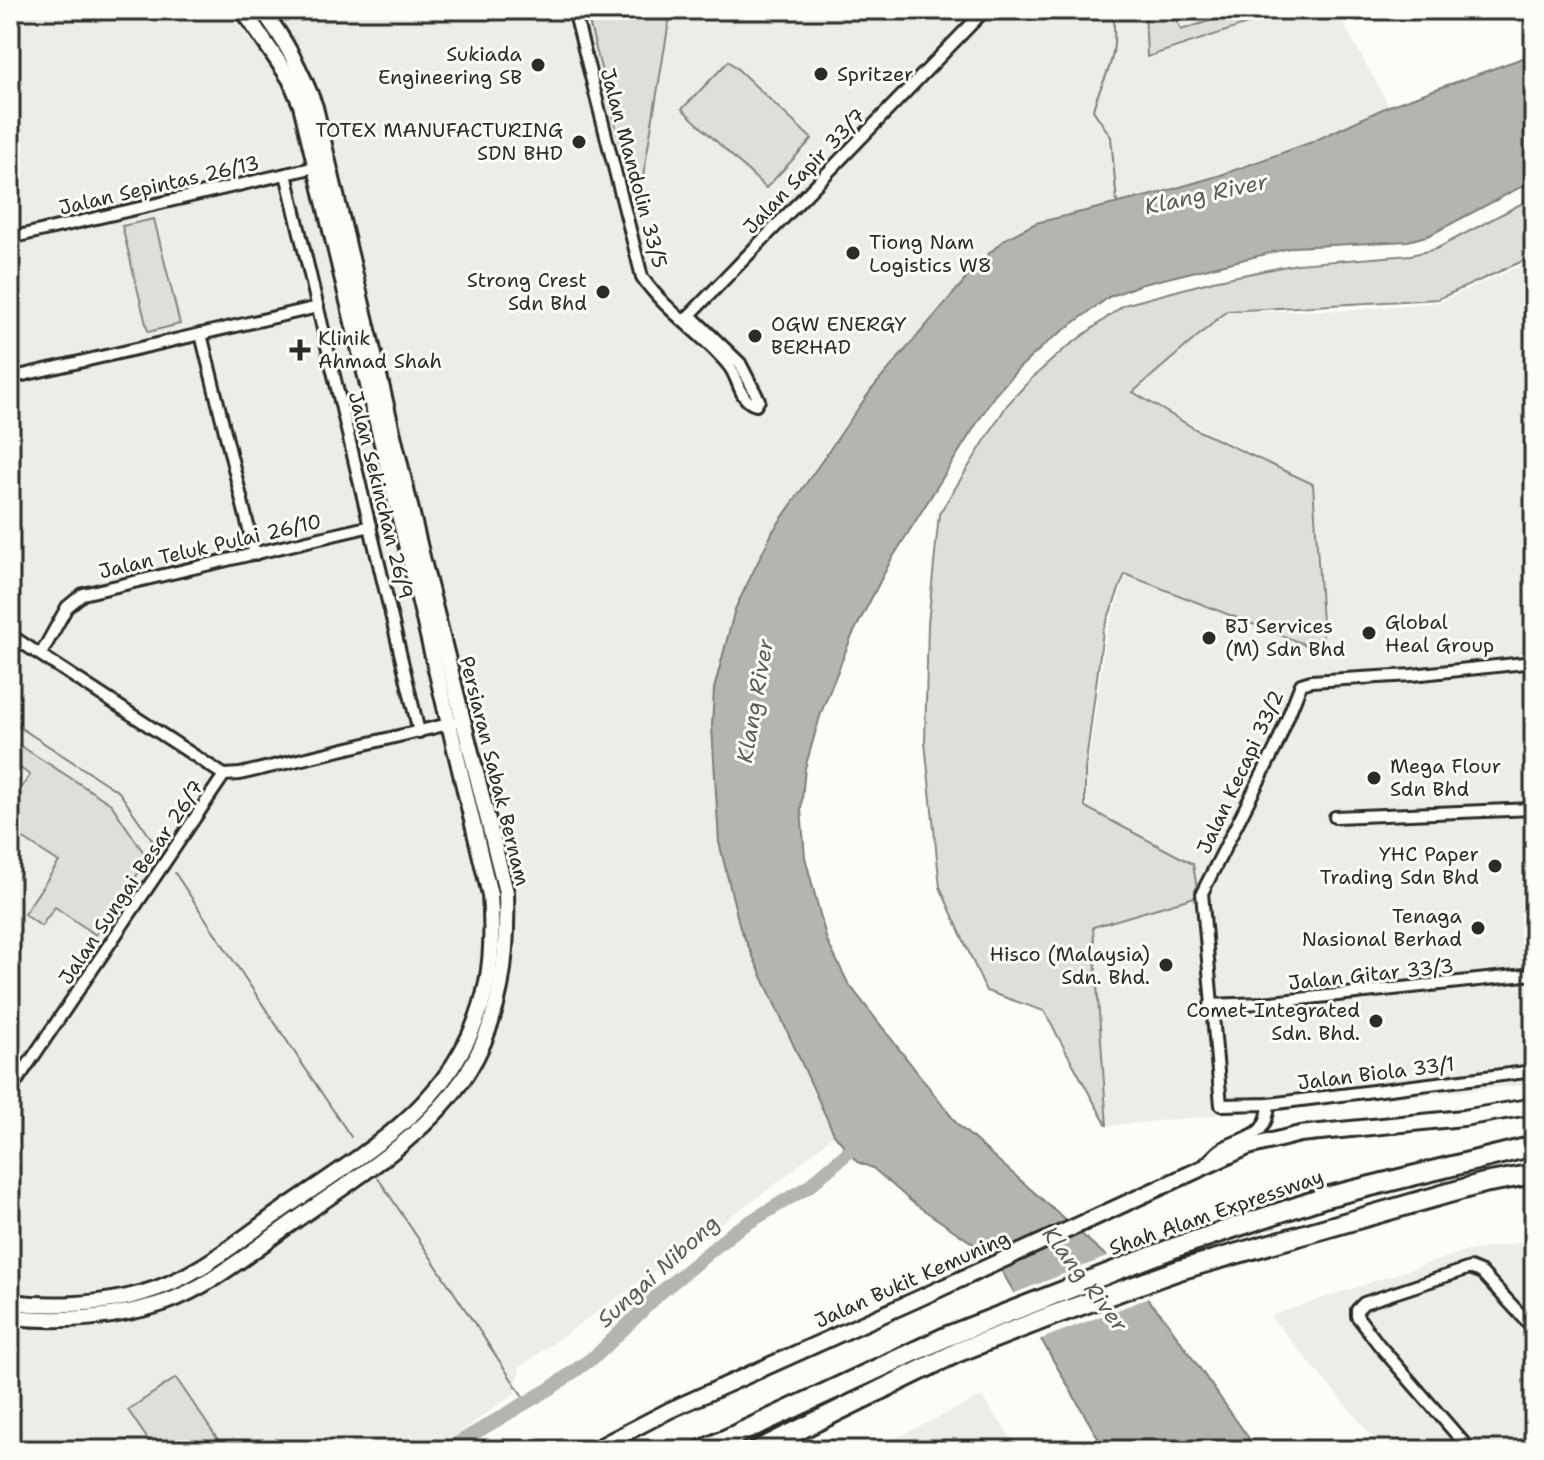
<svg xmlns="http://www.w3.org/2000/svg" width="1544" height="1460" font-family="'Shantell Sans',sans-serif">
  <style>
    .built { fill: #edece8 }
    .green { fill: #dfdeda; stroke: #858482; stroke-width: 2 }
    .water { fill: #b5b4b1; stroke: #7e7d7b; stroke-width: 2 }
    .pier { fill: #fdfcf7 }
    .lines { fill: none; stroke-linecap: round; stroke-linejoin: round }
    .stream { stroke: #7e7d7b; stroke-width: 2 }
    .river { stroke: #b5b4b1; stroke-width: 14 }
    .street-casing { stroke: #2b2b2b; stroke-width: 16 }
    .secondary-casing { stroke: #2b2b2b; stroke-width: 20 }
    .highway-casing { stroke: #2b2b2b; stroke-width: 24 }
    .street { stroke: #fdfcf7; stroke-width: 10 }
    .secondary { stroke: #fdfcf7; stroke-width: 14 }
    .highway { stroke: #fdfcf7; stroke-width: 18 }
    .poi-dot { fill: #2b2b2b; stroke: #fdfcf7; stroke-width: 3 }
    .labels { text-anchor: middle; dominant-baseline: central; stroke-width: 6; stroke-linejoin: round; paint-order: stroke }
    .poi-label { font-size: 20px; fill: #2b2b2b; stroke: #fdfcf7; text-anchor: end }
    .street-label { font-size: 20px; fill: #2b2b2b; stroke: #fdfcf7 }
    .water-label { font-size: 22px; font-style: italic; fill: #5b5b5a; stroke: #fdfcf7 }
  </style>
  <rect width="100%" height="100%" fill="#fdfcf7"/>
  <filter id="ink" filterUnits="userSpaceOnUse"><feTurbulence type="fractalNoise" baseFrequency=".0125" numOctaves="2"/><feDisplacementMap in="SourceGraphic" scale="16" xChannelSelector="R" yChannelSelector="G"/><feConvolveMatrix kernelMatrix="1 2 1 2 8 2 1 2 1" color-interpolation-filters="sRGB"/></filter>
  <g filter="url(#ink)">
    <!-- built -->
    <g class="built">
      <polygon points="10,10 1336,10 1389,106 1312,142 1221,175 1160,193 1085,210 1005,239 983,259 871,390 825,452 773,531 735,609 719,842 740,928 834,1134 784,1178 520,1367 515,1393 435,1450 10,1450"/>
      <polygon points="1534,260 1534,1084 1107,1126 1087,841 1087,773 1106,635 1126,576 1326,653 1314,483 1200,429 1134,391 1227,312 1353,310 1439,302"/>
      <polygon points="1534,1240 1534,1450 1384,1450 1270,1316 1462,1252"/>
      <polygon points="981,1396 1020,1450 871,1450 981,1397"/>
    </g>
    <!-- green -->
    <g class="green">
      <polygon points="586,10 671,10 640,195 634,197"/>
      <polygon points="1145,10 1172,10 1181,30 1244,10 1290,10 1147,57"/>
      <polygon points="729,61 812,139 766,188 682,109"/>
      <polygon points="1534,197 1534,256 1438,299 1227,311 1133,392 1199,431 1313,484 1324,652 1125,574 1103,631 1085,770 1085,807 1193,864 1198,896 1093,927 1107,1126 1044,1011 986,991 940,887 925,742 928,624 939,514 1007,405 1030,380 1062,351 1124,305 1213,281 1297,264 1411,255 1436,249"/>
      <polygon points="154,219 180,324 148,332 122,226"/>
      <polygon points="10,739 111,804 148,859 96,935 55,907 41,926 24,914 59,862 10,830 10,805 30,775 10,761"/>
      <polygon points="176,1378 225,1450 155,1450 128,1410"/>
    </g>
    <!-- water -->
    <polygon class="water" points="1534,54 1534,180 1430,235 1408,241 1294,247 1139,285 1109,297 1049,341 1018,369 994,396 891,560 851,638 821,713 805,768 801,809 805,857 827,941 848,983 958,1125 1113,1262 1162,1315 1257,1450 1105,1450 1000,1268 981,1249 912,1202 873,1168 857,1162 834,1134 740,928 719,842 712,727 714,689 735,609 773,531 871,390 983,259 1005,239 1036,223 1160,193 1221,175 1312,142 1389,106"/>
    <!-- pier -->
    <polygon class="pier" points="1112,1255 1151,1297 1036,1341 1010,1295"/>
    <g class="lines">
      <!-- stream -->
      <g class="stream">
        <path d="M1113,10c1,17 3,34 -2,51 -4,17 -14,31 -18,49l18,27 6,66"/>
        <polyline points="10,721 119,792 160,851"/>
        <polyline points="175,873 351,1137"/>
        <polyline points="378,1178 526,1401"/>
      </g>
      <!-- river -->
      <polyline class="river" points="446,1450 551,1388 598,1354 661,1292 736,1230 808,1187 861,1141"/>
      <defs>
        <g id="street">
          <path d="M574,10l68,267c24,35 61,57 87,89 10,12 10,35 27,39l3,-5 -19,-37 -50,-48"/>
          <polyline points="1343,10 1348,10"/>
          <polyline points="286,174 419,732"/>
          <polyline points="10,238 316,167"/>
          <polyline points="686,319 985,10"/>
          <polyline points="201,334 255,554"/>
          <polyline points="10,378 318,307"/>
          <polyline points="10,635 224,775"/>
          <polyline points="41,654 67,607 83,594 371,526"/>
          <polyline points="1534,662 1412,675 1311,681 1301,684 1276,747 1202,893 1221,1105 1269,1104 1534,1071"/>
          <polyline points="1335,817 1534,809"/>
          <polyline points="1210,1005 1262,1003 1534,974"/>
          <polyline points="10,1091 224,775 240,774 453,723"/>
          <path d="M1207,1162c5,-4 9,-10 14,-13 25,-15 46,-9 48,-45"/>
          <polyline points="1470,1450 1379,1345 1357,1316 1357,1310 1364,1303 1470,1268 1482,1273 1534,1329"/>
        </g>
        <g id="secondary">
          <path d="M10,1302c42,5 93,3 133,-9 51,-14 93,-50 135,-80 62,-44 135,-84 176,-149 35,-55 41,-106 36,-169l-189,-790 -11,-26 -47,-69"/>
          <path d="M10,1317c53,5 105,2 156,-15 45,-16 84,-50 123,-77 62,-45 136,-86 178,-152 35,-55 41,-118 39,-181l-83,-331 -108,-454c-13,-35 -30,-68 -53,-97"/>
          <polyline points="593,1450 670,1410 922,1297 1248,1147 1300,1134 1463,1118 1534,1106"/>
        </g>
        <g id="highway">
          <polyline points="703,1450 948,1336 1176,1247 1326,1197 1534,1146"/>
          <polyline points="758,1450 958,1352 1051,1316 1179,1270 1484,1183 1534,1174"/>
        </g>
      </defs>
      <!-- street casing -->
      <use href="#street" class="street-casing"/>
      <!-- secondary casing -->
      <use href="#secondary" class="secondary-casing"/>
      <!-- highway casing -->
      <use href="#highway" class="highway-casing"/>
      <!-- street -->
      <use href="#street" class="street"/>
      <!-- secondary -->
      <use href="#secondary" class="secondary"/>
      <!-- highway -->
      <use href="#highway" class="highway"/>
    </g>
  </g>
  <!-- markers -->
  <g class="poi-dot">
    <circle cx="538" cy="65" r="8"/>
    <circle cx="821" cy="74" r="8"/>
    <circle cx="579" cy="142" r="8"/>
    <circle cx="853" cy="253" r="8"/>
    <circle cx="603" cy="292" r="8"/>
    <circle cx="755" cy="336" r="8"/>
    <path d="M296 338h8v8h8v8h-8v8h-8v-8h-8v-8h8z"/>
    <circle cx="1369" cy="633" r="8"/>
    <circle cx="1209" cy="638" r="8"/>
    <circle cx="1374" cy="778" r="8"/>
    <circle cx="1495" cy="866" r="8"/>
    <circle cx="1478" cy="928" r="8"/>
    <circle cx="1166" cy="965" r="8"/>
    <circle cx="1376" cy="1021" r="8"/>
  </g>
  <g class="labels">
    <!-- poi labels -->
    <g class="poi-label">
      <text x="522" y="54">Sukiada<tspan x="522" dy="23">Engineering SB</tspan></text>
      <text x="837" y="74" text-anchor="start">Spritzer</text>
      <text x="563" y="130">TOTEX MANUFACTURING<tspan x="563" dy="23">SDN BHD</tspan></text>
      <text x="869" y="242" text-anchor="start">Tiong Nam<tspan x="869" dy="23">Logistics W8</tspan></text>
      <text x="587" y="280">Strong Crest<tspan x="587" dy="23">Sdn Bhd</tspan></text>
      <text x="771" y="324" text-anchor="start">OGW ENERGY<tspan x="771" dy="23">BERHAD</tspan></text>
      <text x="318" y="338" text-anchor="start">Klinik<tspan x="318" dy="23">Ahmad Shah</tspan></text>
      <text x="1385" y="622" text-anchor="start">Global<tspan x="1385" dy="23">Heal Group</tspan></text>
      <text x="1225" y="626" text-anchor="start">BJ Services<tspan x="1225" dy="23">(M) Sdn Bhd</tspan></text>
      <text x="1390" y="766" text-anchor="start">Mega Flour<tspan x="1390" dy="23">Sdn Bhd</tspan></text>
      <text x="1479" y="854">YHC Paper<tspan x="1479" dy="23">Trading Sdn Bhd</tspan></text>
      <text x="1462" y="916">Tenaga<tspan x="1462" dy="23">Nasional Berhad</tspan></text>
      <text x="1150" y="954">Hisco (Malaysia)<tspan x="1150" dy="23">Sdn. Bhd.</tspan></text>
      <text x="1360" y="1010">Comet Integrated<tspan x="1360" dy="23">Sdn. Bhd.</tspan></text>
    </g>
    <!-- street labels -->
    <g class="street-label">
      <text transform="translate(634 168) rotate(75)">Jalan Mandolin 33/5</text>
      <text transform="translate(804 171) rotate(-46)">Jalan Sapir 33/7</text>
      <text transform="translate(159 185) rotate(-13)">Jalan Sepintas 26/13</text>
      <text transform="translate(381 495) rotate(76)">Jalan Sekinchan 26/9</text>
      <text transform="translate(210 546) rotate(-13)">Jalan Teluk Pulai 26/10</text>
      <text transform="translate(495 771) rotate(76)">Persiaran Sabak Bernam</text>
      <text transform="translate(1240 772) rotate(-65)">Jalan Kecapi 33/2</text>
      <text transform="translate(131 882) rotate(-56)">Jalan Sungai Besar 26/7</text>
      <text transform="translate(1371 974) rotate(-6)">Jalan Gitar 33/3</text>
      <text transform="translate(1376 1073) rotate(-7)">Jalan Biola 33/1</text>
      <text transform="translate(1216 1212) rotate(-19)">Shah Alam Expressway</text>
      <text transform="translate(912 1279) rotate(-24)">Jalan Bukit Kemuning</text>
    </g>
    <!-- water labels -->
    <g class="water-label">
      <text transform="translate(1206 194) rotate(-12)">Klang River</text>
      <text transform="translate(755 701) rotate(-80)">Klang River</text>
      <text transform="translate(658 1271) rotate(-42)">Sungai Nibong</text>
      <text transform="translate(1085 1279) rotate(53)">Klang River</text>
    </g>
  </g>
  <!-- margin -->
  <rect width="1544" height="1460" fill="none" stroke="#fdfcf7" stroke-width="40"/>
  <rect x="20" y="20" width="1504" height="1420" fill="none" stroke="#2b2b2b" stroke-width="3" filter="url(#ink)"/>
</svg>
